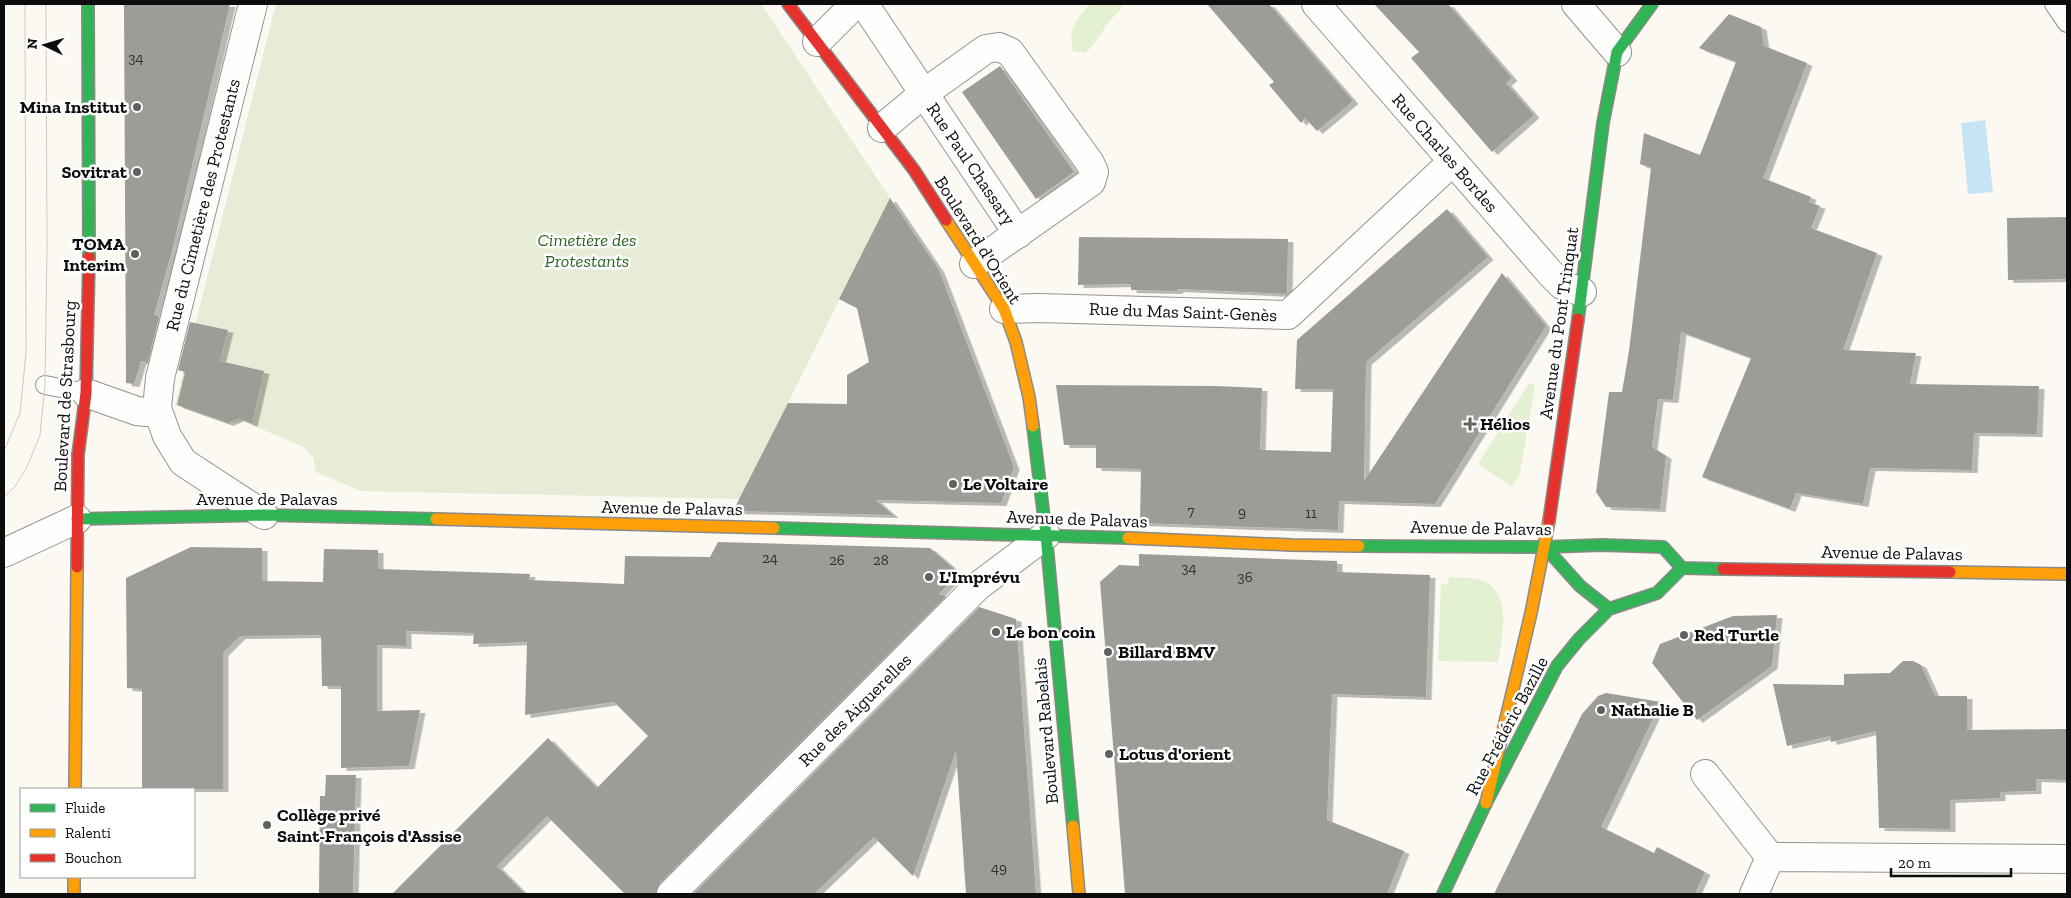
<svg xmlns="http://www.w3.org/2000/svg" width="2071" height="898" font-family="'Zilla Slab',serif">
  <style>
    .industrial { fill: #f2ecee }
    .green { fill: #e3f0d1 }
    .cemetery { fill: #e6ecd5 }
    .water { fill: #c7e4f5 }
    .building { fill: #9e9c97; filter: url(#shadow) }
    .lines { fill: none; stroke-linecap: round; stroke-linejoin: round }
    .lane-casing { stroke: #949390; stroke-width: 20 }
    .street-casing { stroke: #949390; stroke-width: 30 }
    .fast-casing { stroke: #8b8a86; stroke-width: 14 }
    .slow-casing { stroke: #8b8a86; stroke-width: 14 }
    .jam-casing { stroke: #8b8a86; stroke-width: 14 }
    .lane { stroke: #fefefd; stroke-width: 18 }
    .street { stroke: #fefefd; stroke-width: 28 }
    .fast { stroke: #30b455; stroke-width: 11 }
    .slow { stroke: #ff9f0a; stroke-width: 11 }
    .jam { stroke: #e5322d; stroke-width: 11 }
    .tram { stroke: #d7c4c4; stroke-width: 1 }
    .poi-dot { fill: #60605d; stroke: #fff; stroke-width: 2 }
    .labels { text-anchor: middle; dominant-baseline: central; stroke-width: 5; stroke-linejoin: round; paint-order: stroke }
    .number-label { font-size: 15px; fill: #313130 }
    .poi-label { font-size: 18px; font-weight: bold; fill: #0d0d0d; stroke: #fff; text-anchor: start }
    .street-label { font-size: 18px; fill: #0d0d0d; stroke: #fff }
    .park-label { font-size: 18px; font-style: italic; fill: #2a651d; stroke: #fff }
  </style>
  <defs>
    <filter id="shadow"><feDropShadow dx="5.5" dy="3" stdDeviation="0" flood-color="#0004"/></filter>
  </defs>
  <rect width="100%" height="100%" fill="#fbf9f1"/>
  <!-- industrial -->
  <polygon class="industrial" points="4,4 5,320 4,324"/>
  <!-- green -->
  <g class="green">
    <path d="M1090,4h34c-4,7 -10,12 -16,19 -9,12 -10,19 -23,30l-12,-2c-5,-23 3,-31 17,-47z"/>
    <polygon points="1529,383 1535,385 1520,473 1512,487 1478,464"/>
    <path d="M1449,577c9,1 19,0 27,2 38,8 27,56 22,83l-60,-1 3,-77h7z"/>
  </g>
  <!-- cemetery -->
  <polygon class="cemetery" points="276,4 761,4 890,198 740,499 361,491 316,472 313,457 304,447 242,421 229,424 175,405"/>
  <!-- water -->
  <polygon class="water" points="1985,120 1993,192 1968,194 1961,123"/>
  <!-- building -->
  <g class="building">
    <polygon points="124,4 230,4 172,251 154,315 159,316 148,362 141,361 134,384 126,383"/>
    <polygon points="1207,4 1269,4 1353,101 1317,131 1305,118 1301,123 1269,85 1274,82"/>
    <polygon points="1374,4 1448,4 1512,78 1506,83 1534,115 1492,152 1411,58 1419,52"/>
    <polygon points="1729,14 1761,27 1764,46 1807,63 1763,178 1811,197 1809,202 1820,206 1811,228 1877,253 1843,350 1916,353 1910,384 2039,386 2037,434 1974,433 1972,470 1870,468 1863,504 1796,493 1790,509 1702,477 1751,358 1681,332 1673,400 1658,399 1652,447 1666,456 1660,509 1606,507 1596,492 1609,392 1622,392 1629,351 1651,168 1640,164 1644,133 1700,155 1736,62 1699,48"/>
    <polygon points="1000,66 1074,172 1036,199 962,92"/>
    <polygon points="890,198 939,270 1014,467 1001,503 876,500 893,515 733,511 788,403 847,404 847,375 869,362 857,308 839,299"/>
    <polygon points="1447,209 1488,257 1366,362 1364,481 1502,273 1546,326 1435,504 1339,501 1338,530 1140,523 1141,469 1096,468 1096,445 1064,445 1056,385 1216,386 1262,388 1260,450 1331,452 1333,389 1295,389 1297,340"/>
    <polygon points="2067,217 2067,279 2008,280 2007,218"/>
    <polygon points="1079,237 1288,239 1287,294 1178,289 1177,291 1131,290 1131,284 1078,285"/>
    <polygon points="190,322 228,330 220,361 264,371 252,424 239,418 228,423 177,405 185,372 178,370"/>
    <polygon points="718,542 930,548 959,573 939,594 946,596 660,883 656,894 625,894 547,816 497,866 525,894 392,894 548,738 597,788 648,736 614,702 525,715 527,642 473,644 474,633 406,631 406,646 377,645 377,711 420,710 409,766 341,768 341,686 322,686 321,635 240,636 223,653 223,789 142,789 142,689 127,688 126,578 191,547 262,548 262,581 323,582 324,549 378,550 378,569 530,574 529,580 624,584 625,556 710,557"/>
    <polygon points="1139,554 1337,561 1337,572 1430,575 1426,697 1332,694 1327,820 1404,851 1387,894 1125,894 1100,582 1119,565 1139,566"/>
    <polygon points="979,607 1016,619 1036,894 966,894 956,751 913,876 874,837 814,894 693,894"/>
    <polygon points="1777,615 1772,666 1697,720 1652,663 1660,644 1733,616"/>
    <polygon points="1903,661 1913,661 1921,665 1935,696 1967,696 1967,730 2067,729 2067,780 2036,779 2036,791 2000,792 2000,798 1950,800 1950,829 1879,828 1876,731 1831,742 1830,736 1787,746 1773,684 1844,685 1844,674 1890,673"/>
    <polygon points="1606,693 1661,702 1601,827 1654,853 1657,847 1705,872 1695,894 1494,894 1582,714 1598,696"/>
    <polygon points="326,775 356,775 353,894 319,894 320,796 325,796"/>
  </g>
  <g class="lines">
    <defs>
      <g id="lane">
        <polyline points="2054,4 2067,23"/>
        <polyline points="45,385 86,393"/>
      </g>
      <g id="street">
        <polyline points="253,4 160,378 157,408 167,436 183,462 264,515"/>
        <polyline points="864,4 1018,234"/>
        <polyline points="1316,4 1551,274 1562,285 1582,292"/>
        <polyline points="1576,4 1617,52"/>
        <polyline points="817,42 855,4"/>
        <polyline points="882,128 923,94 986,49 999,47 1010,52 1090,163 1094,172 1091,182 974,264"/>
        <polyline points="1004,309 1038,308 1288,315 1452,162"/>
        <polyline points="86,393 137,411 146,412 157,408"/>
        <polyline points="4,553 77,519"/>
        <polyline points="1705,774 1770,857"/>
        <polyline points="671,894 978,586 1046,535"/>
        <polyline points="1754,894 1770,857 2067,859"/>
      </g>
      <g id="fast">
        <polyline points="88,4 89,257"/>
        <polyline points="1578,319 1603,123 1617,52 1652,4"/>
        <polyline points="1033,426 1046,535 1073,826"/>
        <polyline points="77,519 264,515 436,519"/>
        <polyline points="774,528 1128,538"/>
        <polyline points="1359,546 1545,547 1602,545 1663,547 1682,568 1723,569"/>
        <polyline points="1545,547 1580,586 1609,609"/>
        <polyline points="1443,894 1486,803 1557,666 1579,639 1609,609 1657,593 1682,568"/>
      </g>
      <g id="slow">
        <polyline points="946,220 1004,309 1016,342 1029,397 1033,426"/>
        <polyline points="436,519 774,528"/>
        <polyline points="1128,538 1291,545 1359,546"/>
        <polyline points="1950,572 2067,574"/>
        <polyline points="75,789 77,567"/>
        <polyline points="1486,803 1531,613 1549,521"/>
        <polyline points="1073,826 1079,894"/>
        <polyline points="74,877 74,894"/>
      </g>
      <g id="jam">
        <polyline points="788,4 914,170 946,220"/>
        <polyline points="1549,521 1578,319"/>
        <polyline points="77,567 78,455 86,393 89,257"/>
        <polyline points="1723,569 1950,572"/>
      </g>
    </defs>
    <!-- lane casing -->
    <use href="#lane" class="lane-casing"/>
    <!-- street casing -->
    <use href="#street" class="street-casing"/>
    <!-- fast casing -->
    <use href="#fast" class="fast-casing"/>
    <!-- slow casing -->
    <use href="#slow" class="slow-casing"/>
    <!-- jam casing -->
    <use href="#jam" class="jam-casing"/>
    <!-- lane -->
    <use href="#lane" class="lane"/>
    <!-- street -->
    <use href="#street" class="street"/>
    <!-- fast -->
    <use href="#fast" class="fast"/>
    <!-- slow -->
    <use href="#slow" class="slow"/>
    <!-- jam -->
    <use href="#jam" class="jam"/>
    <!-- tram -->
    <g class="tram">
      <polyline points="4,451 20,413 26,352 25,4"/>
      <polyline points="4,497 16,485 27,467 40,435 45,385 47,248 46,4"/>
    </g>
  </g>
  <!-- markers -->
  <g class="poi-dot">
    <circle cx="137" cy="107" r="5"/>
    <circle cx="137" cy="172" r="5"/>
    <circle cx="135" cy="254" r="5"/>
    <path d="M1467.5 416.5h5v5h5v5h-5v5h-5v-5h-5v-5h5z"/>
    <circle cx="953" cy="484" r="5"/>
    <circle cx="929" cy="577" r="5"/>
    <circle cx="996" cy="632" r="5"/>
    <circle cx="1684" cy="635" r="5"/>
    <circle cx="1108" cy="652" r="5"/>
    <circle cx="1601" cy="710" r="5"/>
    <circle cx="1109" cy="754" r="5"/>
    <circle cx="267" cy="825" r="5"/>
  </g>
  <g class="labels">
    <!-- number labels -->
    <g class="number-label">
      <text x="136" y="58">34</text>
      <text x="1191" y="511">7</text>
      <text x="1242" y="512">9</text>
      <text x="1311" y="513">11</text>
      <text x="770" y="558">24</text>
      <text x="837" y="560">26</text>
      <text x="881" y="560">28</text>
      <text x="1189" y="568">34</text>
      <text x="1245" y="577">36</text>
      <text x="999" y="868">49</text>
    </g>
    <!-- poi labels -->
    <g class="poi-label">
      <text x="127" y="107" text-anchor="end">Mina Institut</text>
      <text x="127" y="172" text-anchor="end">Sovitrat</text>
      <text x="125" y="244" text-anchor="end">TOMA<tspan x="125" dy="21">Interim</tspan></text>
      <text x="1480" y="424">Hélios</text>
      <text x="963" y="484">Le Voltaire</text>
      <text x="939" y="577">L'Imprévu</text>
      <text x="1006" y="632">Le bon coin</text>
      <text x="1694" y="635">Red Turtle</text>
      <text x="1118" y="652">Billard BMV</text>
      <text x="1611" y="710">Nathalie B</text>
      <text x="1119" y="754">Lotus d'orient</text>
      <text x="277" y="815">Collège privé<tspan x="277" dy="21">Saint-François d'Assise</tspan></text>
    </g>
    <!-- street labels -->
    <g class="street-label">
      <text transform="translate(1445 153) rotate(49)">Rue Charles Bordes</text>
      <text transform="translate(971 164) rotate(56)">Rue Paul Chassary</text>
      <text transform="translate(203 205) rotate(-76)">Rue du Cimetière des Protestants</text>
      <text transform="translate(978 240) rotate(58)">Boulevard d'Orient</text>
      <text transform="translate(1183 312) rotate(2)">Rue du Mas Saint-Genès</text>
      <text transform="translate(1559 323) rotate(-82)">Avenue du Pont Trinquat</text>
      <text transform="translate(65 396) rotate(-87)">Boulevard de Strasbourg</text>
      <text x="267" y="499">Avenue de Palavas</text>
      <text transform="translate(672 508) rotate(1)">Avenue de Palavas</text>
      <text transform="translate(1077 519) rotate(2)">Avenue de Palavas</text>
      <text transform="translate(1481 528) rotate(1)">Avenue de Palavas</text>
      <text transform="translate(1892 553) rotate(1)">Avenue de Palavas</text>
      <text transform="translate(855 710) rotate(-45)">Rue des Aiguerelles</text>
      <text transform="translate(1507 726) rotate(-62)">Rue Frédéric Bazille</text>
      <text transform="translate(1046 731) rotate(-95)">Boulevard Rabelais</text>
    </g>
    <!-- park labels -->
    <g class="park-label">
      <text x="587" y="240">Cimetière des<tspan x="587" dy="21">Protestants</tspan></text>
    </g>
  </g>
  <!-- border -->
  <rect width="2071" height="898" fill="none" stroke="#0d0d0d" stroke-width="10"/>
  <!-- legend -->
  <rect x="20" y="788" width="175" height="90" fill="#ffffff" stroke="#9e9e9e"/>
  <rect x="30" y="804" width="25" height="8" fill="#30b455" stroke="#9e9e9e"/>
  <text x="65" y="813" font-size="15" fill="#0d0d0d">Fluide</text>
  <rect x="30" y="829" width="25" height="8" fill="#ff9f0a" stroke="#9e9e9e"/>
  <text x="65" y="838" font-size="15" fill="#0d0d0d">Ralenti</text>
  <rect x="30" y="854" width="25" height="8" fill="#e5322d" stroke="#9e9e9e"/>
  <text x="65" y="863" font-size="15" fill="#0d0d0d">Bouchon</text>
  <!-- north arrow -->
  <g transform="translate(45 45) rotate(275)" stroke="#ffffff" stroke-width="4" paint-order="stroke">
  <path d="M0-4L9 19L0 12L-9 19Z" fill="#0d0d0d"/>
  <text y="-8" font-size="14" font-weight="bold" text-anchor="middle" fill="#0d0d0d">N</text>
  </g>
  <!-- scale -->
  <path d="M1891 868v8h120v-8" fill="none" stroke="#0d0d0d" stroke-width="2.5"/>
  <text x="1898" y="868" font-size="15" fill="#0d0d0d" stroke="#ffffff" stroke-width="4" paint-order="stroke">20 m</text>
</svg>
